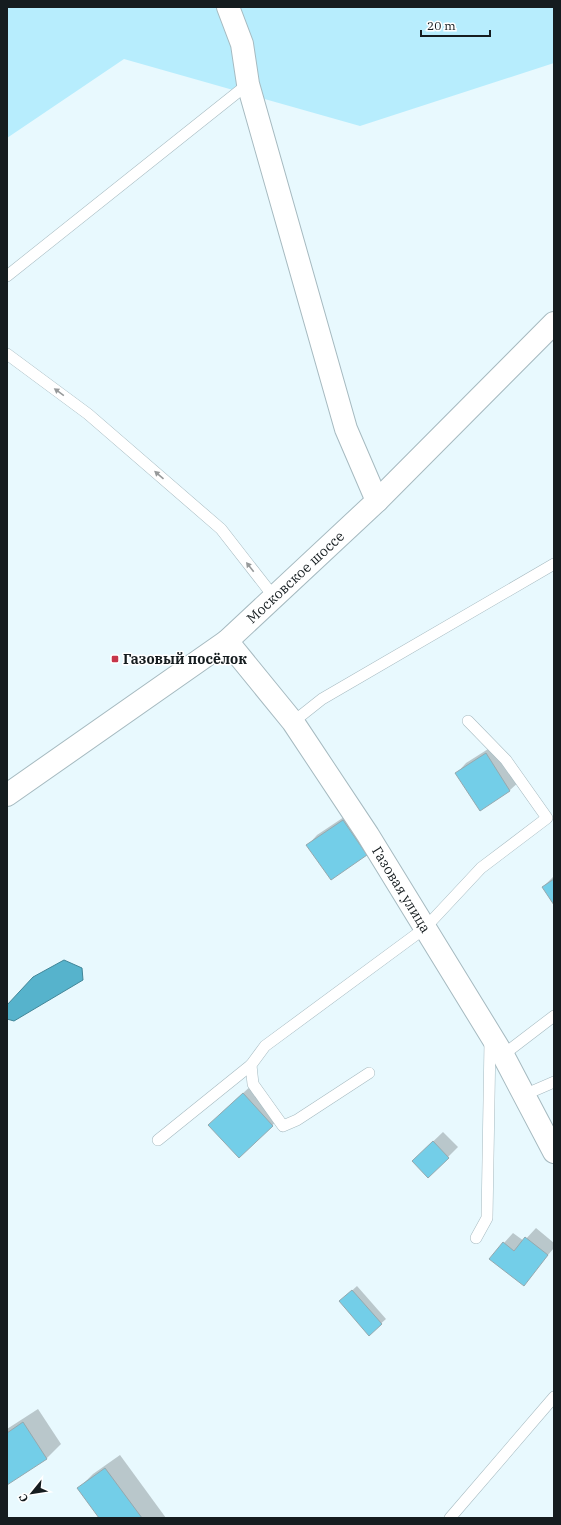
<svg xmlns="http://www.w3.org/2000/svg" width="561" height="1525" font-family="'IBM Plex Serif',serif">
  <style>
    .green { fill: #b7edfd }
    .water { fill: #56b3cc; stroke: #428698 }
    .shadow { fill: #0003 }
    .building { fill: #73cee8; stroke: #95a9af }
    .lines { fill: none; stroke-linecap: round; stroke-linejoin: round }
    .service-casing { stroke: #a6bac0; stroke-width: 12 }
    .minor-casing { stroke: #a6bac0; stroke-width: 24 }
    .trunk-casing { stroke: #a6bac0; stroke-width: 24 }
    .service { stroke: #fff; stroke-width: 11 }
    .minor { stroke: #fff; stroke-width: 22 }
    .trunk { stroke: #fff; stroke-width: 22 }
    .oneway { fill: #96999a }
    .poi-dot { fill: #c63549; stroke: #fff; stroke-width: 1.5 }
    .labels { text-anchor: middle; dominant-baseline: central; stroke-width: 3; stroke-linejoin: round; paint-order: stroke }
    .street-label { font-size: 14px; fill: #151c1f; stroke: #fff }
    .poi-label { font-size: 14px; font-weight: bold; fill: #151c1f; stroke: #fff; text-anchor: start }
  </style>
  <rect width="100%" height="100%" fill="#e8f9fe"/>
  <!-- green -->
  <polygon class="green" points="7,7 554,7 554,63 360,126 124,59 7,138"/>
  <!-- water -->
  <polygon class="water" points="64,960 82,968 83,980 14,1021 7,1019 7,1005 33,977"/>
  <!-- shadow -->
  <g class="shadow">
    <polygon points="496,744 520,781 510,790 480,810 457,773 466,763"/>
    <polygon points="353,811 376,845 366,854 308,845 317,835"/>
    <polygon points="554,876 554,903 543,887"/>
    <polygon points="253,1084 282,1116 240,1156 219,1115"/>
    <polygon points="443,1132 458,1147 448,1157 423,1151"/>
    <polygon points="536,1228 554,1243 554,1248 523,1284 504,1243 513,1233 524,1241"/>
    <polygon points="357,1286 386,1319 369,1334 345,1297"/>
    <polygon points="38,1409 61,1444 47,1458 7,1484 7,1429"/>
    <polygon points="120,1455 166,1518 100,1518 79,1488 93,1474"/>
  </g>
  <!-- building -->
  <g class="building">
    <polygon points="486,753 510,791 480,811 455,773"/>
    <polygon points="343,820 367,855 331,880 306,845"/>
    <polygon points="554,879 554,905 542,887"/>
    <polygon points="243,1093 273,1126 239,1158 208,1125"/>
    <polygon points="433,1141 449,1158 428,1178 412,1161"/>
    <polygon points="525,1237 548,1255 524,1286 489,1259 503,1242 514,1251"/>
    <polygon points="352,1290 382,1324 369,1336 339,1301"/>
    <polygon points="23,1422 47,1459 7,1485 7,1433"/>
    <polygon points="105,1468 142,1518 99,1518 77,1488"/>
  </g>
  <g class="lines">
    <defs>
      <g id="service">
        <polyline points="7,276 248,84"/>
        <polyline points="7,354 88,414 221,529 274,597"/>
        <polyline points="293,722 322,699 554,564"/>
        <polyline points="503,1055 554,1016"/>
        <polyline points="369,1073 297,1120 283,1126 253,1084 251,1065 265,1046 425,928 481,868 547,818 506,760 468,721"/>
        <polyline points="524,1095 554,1082"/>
        <polyline points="158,1140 251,1065"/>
        <polyline points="476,1238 487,1218 490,1041"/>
        <polyline points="450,1518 554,1397"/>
      </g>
      <g id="minor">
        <polyline points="228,7 242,44 248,84 346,429 377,501"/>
        <path id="s1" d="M227,641l66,81 75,113 135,220 51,97"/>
      </g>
      <g id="trunk">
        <path id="s2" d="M7,795l220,-154 150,-140 177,-178"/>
      </g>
    </defs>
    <!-- service casing -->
    <use href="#service" class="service-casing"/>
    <!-- minor casing -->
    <use href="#minor" class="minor-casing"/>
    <!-- trunk casing -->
    <use href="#trunk" class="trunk-casing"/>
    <!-- service -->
    <use href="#service" class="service"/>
    <!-- minor -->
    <use href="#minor" class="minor"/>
    <!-- trunk -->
    <use href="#trunk" class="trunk"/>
  </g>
  <!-- one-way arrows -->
  <defs><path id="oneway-solid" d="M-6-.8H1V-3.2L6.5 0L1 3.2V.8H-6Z"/></defs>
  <g class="oneway">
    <use href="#oneway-solid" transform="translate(59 392) rotate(-144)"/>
    <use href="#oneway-solid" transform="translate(159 475) rotate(-139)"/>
    <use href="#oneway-solid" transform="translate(250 567) rotate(-128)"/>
  </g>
  <!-- markers -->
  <rect class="poi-dot" x="111" y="655" width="8" height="8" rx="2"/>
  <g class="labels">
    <!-- street labels -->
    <g class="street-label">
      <text stroke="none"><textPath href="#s2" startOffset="362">Московское шоссе</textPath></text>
      <text stroke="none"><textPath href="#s1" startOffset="304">Газовая улица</textPath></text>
    </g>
    <!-- poi labels -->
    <g class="poi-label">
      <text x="123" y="659">Газовый посёлок</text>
    </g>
  </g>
  <!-- border -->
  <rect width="561" height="1525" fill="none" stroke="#151c1f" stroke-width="16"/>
  <!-- north arrow -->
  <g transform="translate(32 1493) rotate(240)" stroke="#ffffff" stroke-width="3" paint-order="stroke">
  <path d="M0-3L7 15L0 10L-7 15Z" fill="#151c1f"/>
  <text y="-6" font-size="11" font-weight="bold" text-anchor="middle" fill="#151c1f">С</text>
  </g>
  <!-- scale -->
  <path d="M421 30v6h69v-6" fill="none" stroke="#151c1f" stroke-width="2"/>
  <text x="427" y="30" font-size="12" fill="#151c1f" stroke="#ffffff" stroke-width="3" paint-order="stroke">20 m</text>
</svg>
